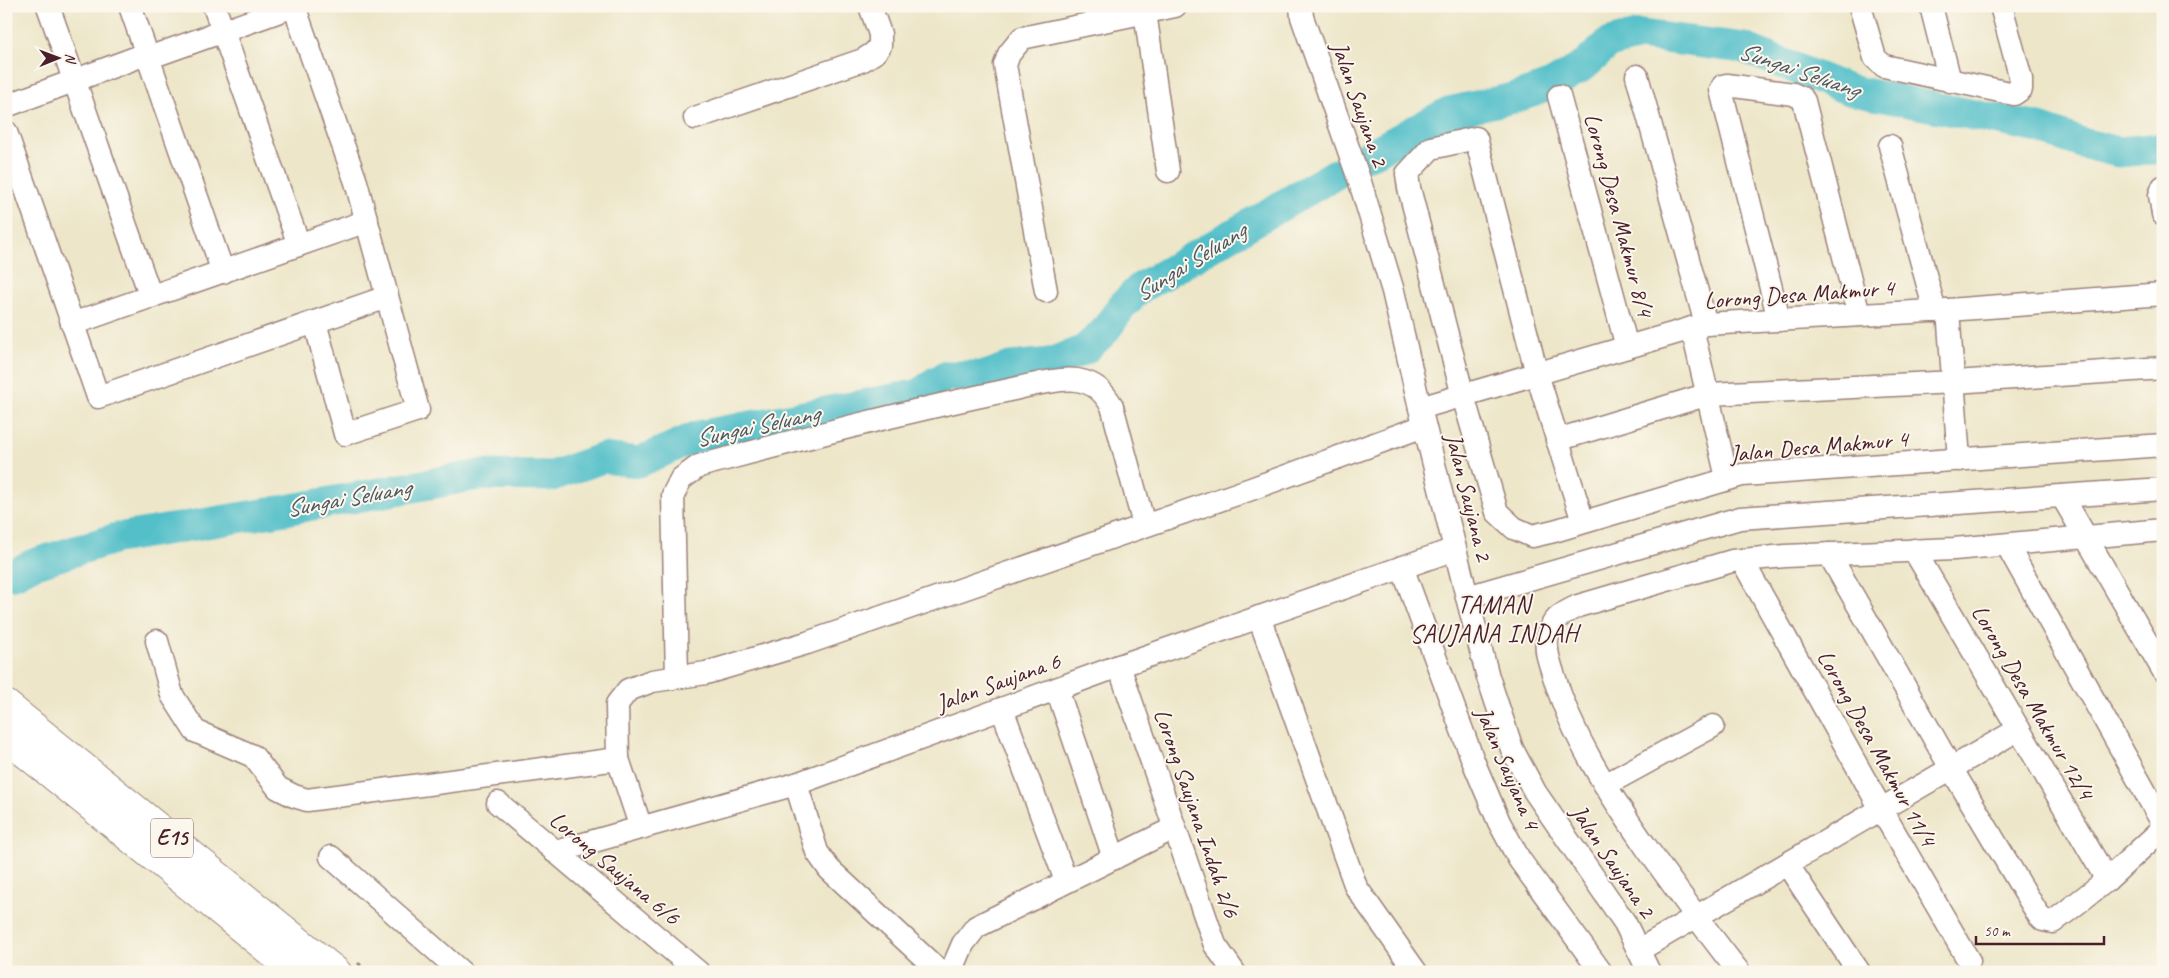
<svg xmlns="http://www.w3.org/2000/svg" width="2169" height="978" font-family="Caveat,sans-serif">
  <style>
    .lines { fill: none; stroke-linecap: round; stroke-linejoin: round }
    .river { stroke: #52bfc9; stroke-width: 31 }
    .minor-casing { stroke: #9c827a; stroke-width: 25 }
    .highway-casing { stroke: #9c827a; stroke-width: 30 }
    .path { stroke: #9c827a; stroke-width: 3; stroke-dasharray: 4 4; stroke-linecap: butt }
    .minor { stroke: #fff; stroke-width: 22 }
    .highway { stroke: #fff; stroke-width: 28 }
    .labels { text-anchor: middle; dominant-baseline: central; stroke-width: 4; stroke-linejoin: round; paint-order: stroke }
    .shield { fill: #fbf7ec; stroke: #7f6065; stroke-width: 1 }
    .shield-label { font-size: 22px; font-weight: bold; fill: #4a1f2b }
    .street-label { font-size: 24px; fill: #4a1f2b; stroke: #fbf7ec }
    .water-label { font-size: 25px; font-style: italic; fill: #4d5762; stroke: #fbf7ec }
    .neighbourhood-label { font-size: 25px; letter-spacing: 1px; fill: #4a1f2b; stroke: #fbf7ec }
  </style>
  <rect width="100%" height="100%" fill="#fbf7ec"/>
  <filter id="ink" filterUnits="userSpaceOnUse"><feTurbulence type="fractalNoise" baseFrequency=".02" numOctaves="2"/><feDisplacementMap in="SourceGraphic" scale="10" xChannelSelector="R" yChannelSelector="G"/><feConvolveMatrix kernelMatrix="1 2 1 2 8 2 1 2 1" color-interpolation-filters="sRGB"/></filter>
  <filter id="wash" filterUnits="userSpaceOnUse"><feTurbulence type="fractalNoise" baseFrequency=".0096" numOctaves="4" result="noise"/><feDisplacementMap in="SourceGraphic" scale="20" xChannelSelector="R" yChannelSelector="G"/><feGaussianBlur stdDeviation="1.12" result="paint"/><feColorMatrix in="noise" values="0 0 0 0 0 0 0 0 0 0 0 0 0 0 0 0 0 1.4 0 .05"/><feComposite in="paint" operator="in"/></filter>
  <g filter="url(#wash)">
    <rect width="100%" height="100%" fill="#ede6c9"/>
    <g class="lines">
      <!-- river -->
      <g class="river">
        <polyline points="1369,155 1449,112 1514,98 1552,85 1585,65 1609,43 1640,35 1744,48 1849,90 2039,128 2082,143 2118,152 2163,148"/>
        <polyline points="6,575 14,574 33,564 117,538 280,511 479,475 552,476 603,458 639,462 698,436 920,394 935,382 947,376 985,376 1010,367 1050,363 1084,350 1103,333 1123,305 1140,288 1336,174"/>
      </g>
    </g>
  </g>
  <g filter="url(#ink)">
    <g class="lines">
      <defs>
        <g id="minor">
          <polyline points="48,6 151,297"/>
          <polyline points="130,6 223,272"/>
          <polyline points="214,6 299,245"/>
          <polyline points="1301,6 1302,17 1360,182 1393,291 1420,408 1467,597 1488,677 1512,749 1535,792 1625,923 1649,972"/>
          <polyline points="1860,6 1875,58 1884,66 2014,94 2021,89 2021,79 2001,6"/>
          <polyline points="1931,6 1950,81"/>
          <polyline points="1145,12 1168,171"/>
          <polyline points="148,58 294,6 356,182 418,410 345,434 315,322"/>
          <polyline points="1637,76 1706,324"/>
          <polyline points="1559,96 1627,347"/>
          <polyline points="6,106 146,54"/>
          <polyline points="695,118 863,60 874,53 880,46 880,34 870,6"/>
          <polyline points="6,132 98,397 387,297"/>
          <polyline points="1890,146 1935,311"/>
          <polyline points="2163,187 2160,195 2163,214"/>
          <polyline points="1046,291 1005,65 1009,54 1022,38 1175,6"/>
          <polyline points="1948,310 1959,460"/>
          <polyline points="1779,320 1721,90 1723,86 1727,85 1793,94 1802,98 1804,101 1859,315"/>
          <polyline points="72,324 367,221"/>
          <polyline points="1692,328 1727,478"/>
          <polyline points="1420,408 1706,324 1948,310 2163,294"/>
          <polyline points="1557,440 1709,394 1955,382 2163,368"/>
          <polyline points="2062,496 2163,670"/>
          <polyline points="1583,522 1537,374 1476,138 1431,148 1407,174 1409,188 1463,396 1497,512 1514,528 1532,536 1554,531 1742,475 2163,445"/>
          <polyline points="1914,550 2107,880"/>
          <polyline points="1829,554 1951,768 2039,916 2043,920 2053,922 2107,880 2157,834 2160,831 2162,822 2007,545"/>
          <polyline points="1742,560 1881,809 1969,961"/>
          <polyline points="1402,567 1474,763 1499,822 1519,859 1601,972"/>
          <polyline points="1467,597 1740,518 2163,489"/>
          <polyline points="1259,617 1356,887 1416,972"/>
          <polyline points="157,641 172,695 195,731 253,756 278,788 294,796 307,800 618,759 617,704 628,690 652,681 706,673 807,643 1251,489 1424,426"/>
          <polyline points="1119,666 1215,945 1234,972"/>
          <path d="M677,677l-4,-182 8,-16 18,-13c99,-26 196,-52 296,-73 22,-4 62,-16 82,-13 18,3 26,11 35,26l32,119"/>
          <polyline points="1057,689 1114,858"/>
          <polyline points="1002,709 1066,881"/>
          <polyline points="618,759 641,828"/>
          <polyline points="796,784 817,852 829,869 940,972"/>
          <polyline points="1605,785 1713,726"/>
          <polyline points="498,803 698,972"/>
          <polyline points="555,852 796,784 1119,666 1455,549"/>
          <polyline points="331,857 461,972"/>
          <polyline points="1787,864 1859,972"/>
          <polyline points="1639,950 2019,729"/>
          <polyline points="951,972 963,944 976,927 1174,828"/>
          <path d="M1739,972c-33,-41 -63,-83 -93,-125 -38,-55 -74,-110 -93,-174 -3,-10 -8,-22 -6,-33 3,-20 14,-26 31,-34l154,-45 53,-5 169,-7 209,-19"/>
        </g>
        <g id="highway">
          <polyline points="6,704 337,972"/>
          <polyline points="6,738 295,972"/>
        </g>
      </defs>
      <!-- minor casing -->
      <use href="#minor" class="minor-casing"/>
      <!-- highway casing -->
      <use href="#highway" class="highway-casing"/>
      <!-- path -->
      <polyline class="path" points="358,963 368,972"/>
      <!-- minor -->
      <use href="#minor" class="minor"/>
      <!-- highway -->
      <use href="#highway" class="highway"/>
    </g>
  </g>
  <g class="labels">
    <!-- shield labels -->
    <rect class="shield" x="151" y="818.5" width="42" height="39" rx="4"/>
    <g class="shield-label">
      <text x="172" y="838">E15</text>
    </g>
    <!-- street labels -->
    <g class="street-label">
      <text transform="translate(1360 104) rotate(71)">Jalan Saujana 2</text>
      <text transform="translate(1619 215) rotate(75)">Lorong Desa Makmur 8/4</text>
      <text transform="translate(1799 294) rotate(-4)">Lorong Desa Makmur 4</text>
      <text transform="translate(1819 446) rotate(-5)">Jalan Desa Makmur 4</text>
      <text transform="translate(1469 497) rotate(76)">Jalan Saujana 2</text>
      <text transform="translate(998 682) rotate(-20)">Jalan Saujana 6</text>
      <text transform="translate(2033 702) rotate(60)">Lorong Desa Makmur 12/4</text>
      <text transform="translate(1877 748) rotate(61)">Lorong Desa Makmur 11/4</text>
      <text transform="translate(1508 768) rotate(67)">Jalan Saujana 4</text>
      <text transform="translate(1197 813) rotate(71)">Lorong Saujana Indah 2/6</text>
      <text transform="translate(1613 861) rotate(56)">Jalan Saujana 2</text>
      <text transform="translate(615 868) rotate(40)">Lorong Saujana 6/6</text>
    </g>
    <!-- water labels -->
    <g class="water-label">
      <text transform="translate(1799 70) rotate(19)">Sungai Seluang</text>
      <text transform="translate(1190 262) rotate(-32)">Sungai Seluang</text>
      <text transform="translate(757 426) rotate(-12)">Sungai Seluang</text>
      <text transform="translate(348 498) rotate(-10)">Sungai Seluang</text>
    </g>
    <!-- neighbourhood labels -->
    <g class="neighbourhood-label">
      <text x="1494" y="605">TAMAN<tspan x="1494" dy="29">SAUJANA INDAH</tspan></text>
    </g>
  </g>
  <!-- margin -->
  <rect width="2169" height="978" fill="none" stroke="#fbf7ec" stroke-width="25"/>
  <!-- north arrow -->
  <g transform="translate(58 58) rotate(89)" stroke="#fbf7ec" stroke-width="4" paint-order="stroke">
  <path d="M0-4L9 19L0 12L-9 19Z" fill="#4a1f2b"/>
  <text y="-8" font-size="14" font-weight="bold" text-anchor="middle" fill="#4a1f2b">N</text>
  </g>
  <!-- scale -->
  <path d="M1976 936v8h128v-8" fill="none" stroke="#4a1f2b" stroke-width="2.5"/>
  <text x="1984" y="936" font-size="15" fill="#4a1f2b" stroke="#fbf7ec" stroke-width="4" paint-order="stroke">50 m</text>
</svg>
